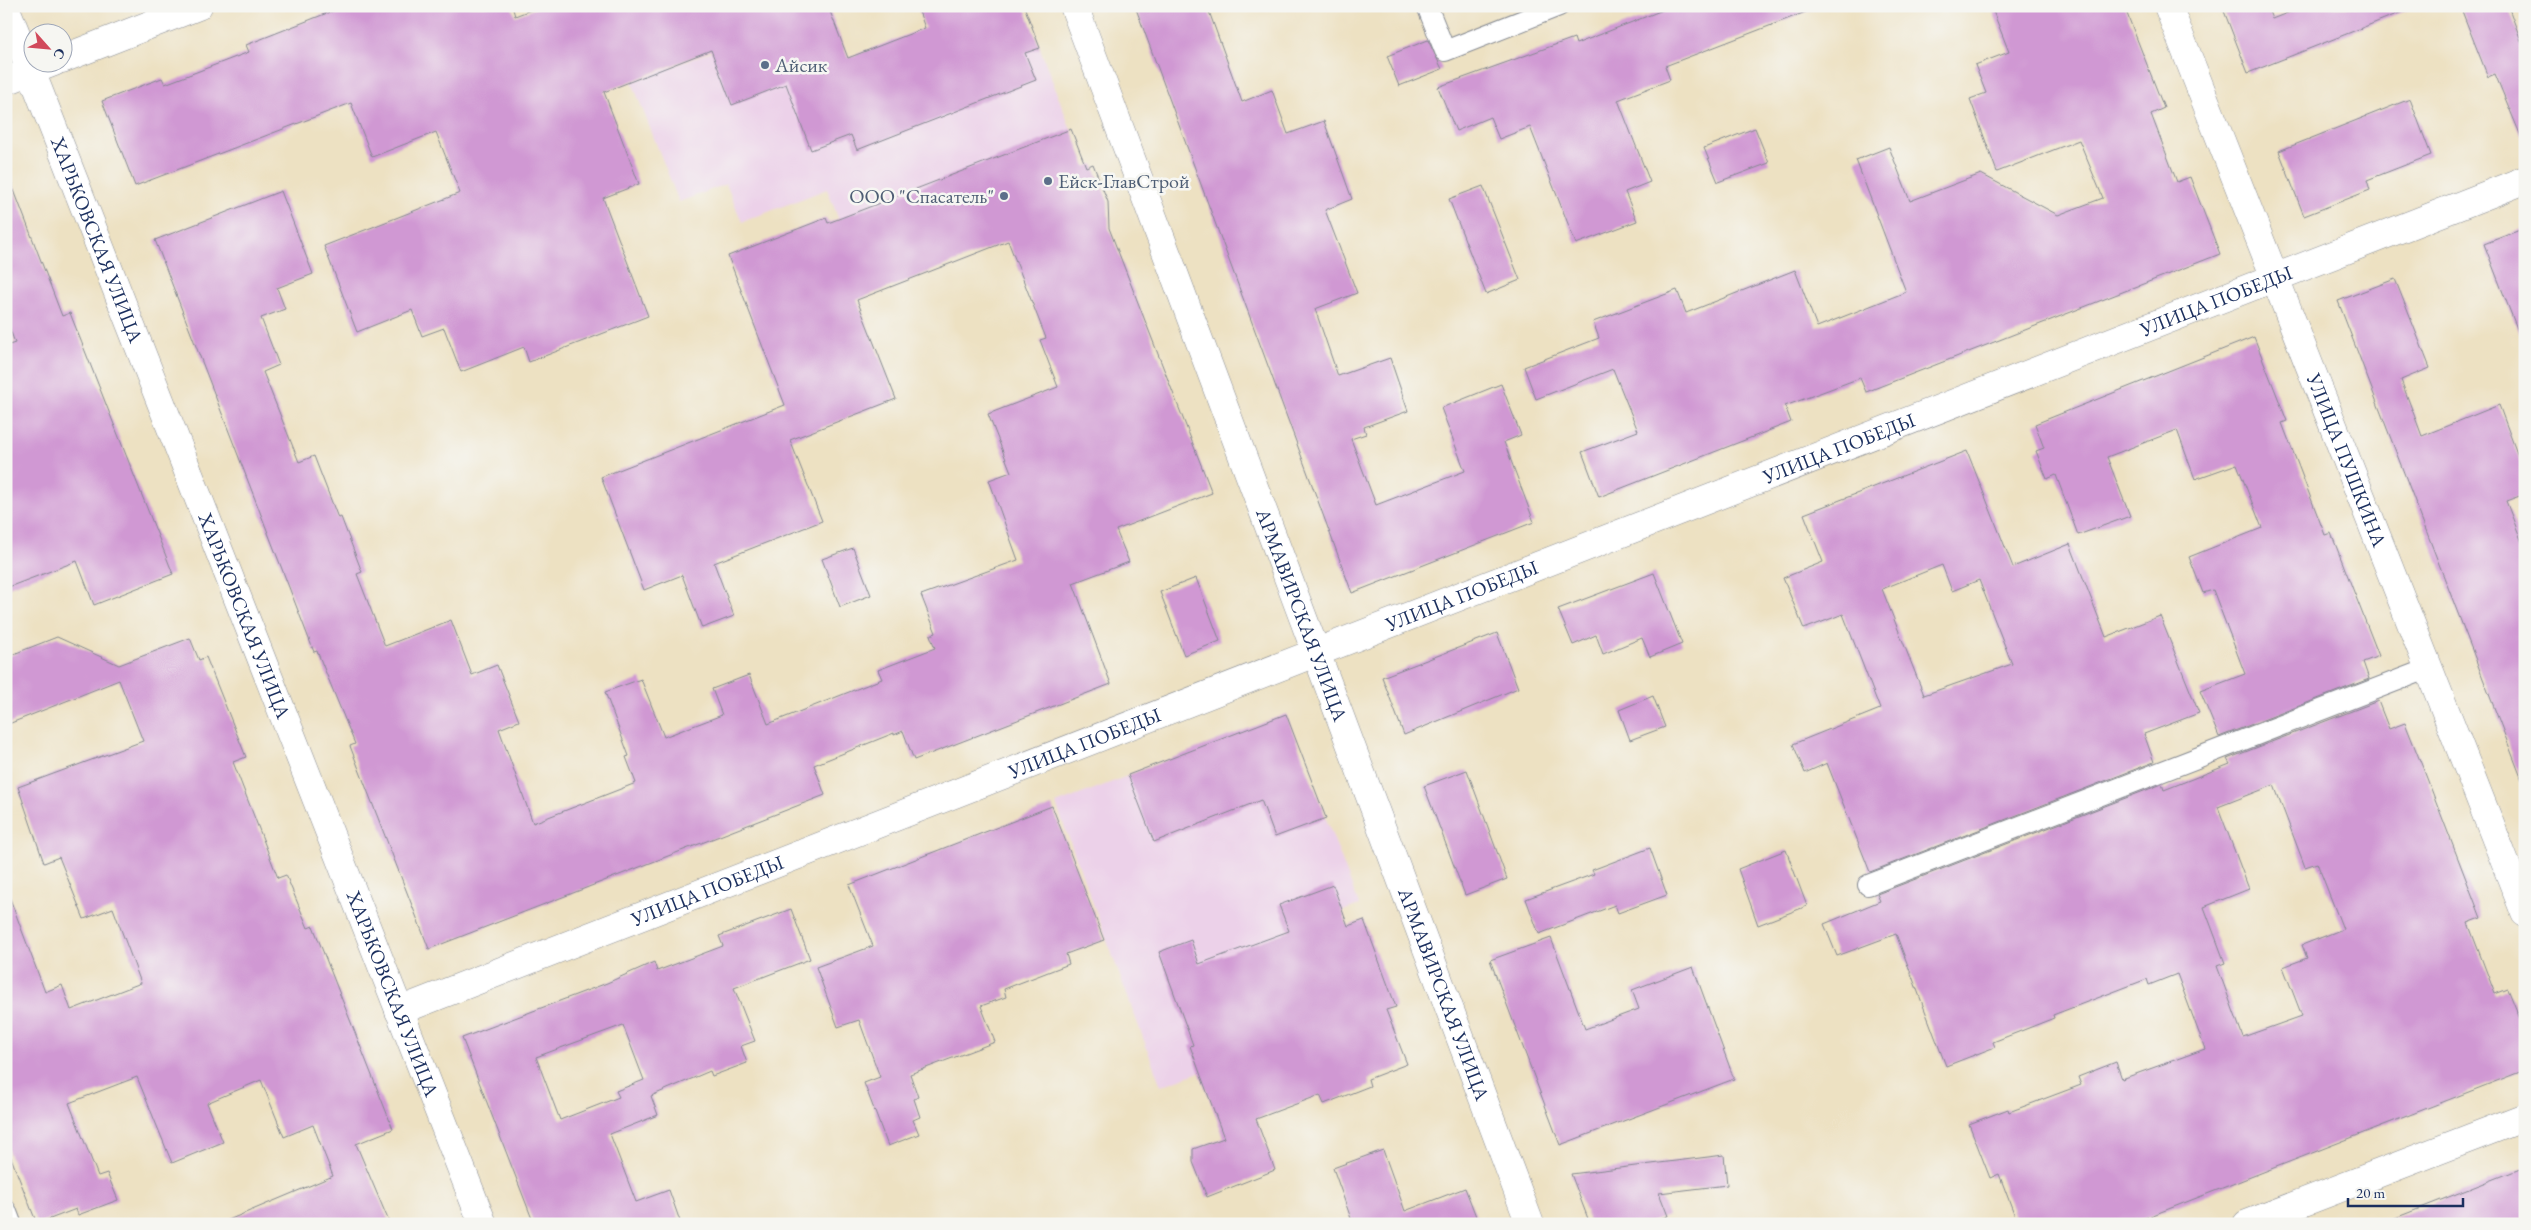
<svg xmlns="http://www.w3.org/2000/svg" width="2531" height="1230" font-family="'EB Garamond',serif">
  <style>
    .built { fill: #ecd1e9 }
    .building { fill: #d098d3; fill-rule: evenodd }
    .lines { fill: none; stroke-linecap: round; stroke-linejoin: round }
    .service-casing { stroke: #848890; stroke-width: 22 }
    .minor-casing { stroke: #848890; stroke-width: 29 }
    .tertiary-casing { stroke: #848890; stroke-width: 29 }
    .service { stroke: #fff; stroke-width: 20 }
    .minor { stroke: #fff; stroke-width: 28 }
    .tertiary { stroke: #fff; stroke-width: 28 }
    .service-dot { fill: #5c6f8a; stroke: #f6f6f2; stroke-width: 2 }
    .labels { text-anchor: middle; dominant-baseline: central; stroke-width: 5; stroke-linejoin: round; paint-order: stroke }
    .service-label { font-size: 20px; fill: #4e5e75; stroke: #f6f6f2; text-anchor: start }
    .street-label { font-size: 20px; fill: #1b2f5e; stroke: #f6f6f2 }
  </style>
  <rect width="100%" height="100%" fill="#f6f6f2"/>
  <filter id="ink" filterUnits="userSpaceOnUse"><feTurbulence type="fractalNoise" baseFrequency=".02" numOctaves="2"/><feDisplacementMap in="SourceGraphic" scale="10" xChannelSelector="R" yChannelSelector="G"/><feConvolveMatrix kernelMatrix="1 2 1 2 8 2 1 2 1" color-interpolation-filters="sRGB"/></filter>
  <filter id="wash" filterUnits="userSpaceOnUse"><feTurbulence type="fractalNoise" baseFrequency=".0096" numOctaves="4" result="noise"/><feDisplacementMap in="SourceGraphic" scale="20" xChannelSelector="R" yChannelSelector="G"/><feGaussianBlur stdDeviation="1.12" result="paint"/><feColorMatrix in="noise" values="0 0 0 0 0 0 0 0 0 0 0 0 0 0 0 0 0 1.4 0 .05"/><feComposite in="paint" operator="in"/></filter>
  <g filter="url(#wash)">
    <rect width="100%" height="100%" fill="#ede1c2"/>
    <!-- built -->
    <g class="built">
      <polygon points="980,6 1024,6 1085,167 1093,164 1108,202 868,295 827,189 742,222 726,184 679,202 632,82 805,15 825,67"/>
      <polygon points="1286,714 1359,905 1200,964 1235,1059 1161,1086 1056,804"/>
    </g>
    <g id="blocks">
      <!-- building -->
      <g class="building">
        <polygon points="345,6 512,6 515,16 541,6 828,6 848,58 925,28 917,6 1024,6 1040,48 1025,53 1036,80 857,150 851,135 811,150 786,84 732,105 711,50 604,92 639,184 603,198 648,316 529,362 524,347 461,372 444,328 422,336 412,310 357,332 324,246 460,193 436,132 372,157 351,103 135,186 102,101 162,78 165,84 249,52 246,45"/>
        <polygon points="1135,6 1207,6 1242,102 1272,90 1288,134 1324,121 1352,199 1325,210 1357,293 1315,309 1338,376 1390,358 1408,411 1364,427 1366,434 1351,439 1376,505 1465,471 1441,408 1501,384 1521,435 1504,442 1534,522 1352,593"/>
        <polygon points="1673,6 1815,6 1816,8 1665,66 1670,80 1618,100 1650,182 1625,192 1637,221 1576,244 1530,127 1499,139 1490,117 1456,131 1438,87 1574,38 1576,44"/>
        <polygon points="1991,6 2124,6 2164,108 2151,114 2177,182 2190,177 2220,254 1866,392 1860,378 1785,406 1791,422 1599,497 1582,452 1638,431 1613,369 1536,399 1524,367 1599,338 1593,322 1677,290 1686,313 1795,270 1817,327 1906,292 1856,160 1889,147 1910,201 1981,174 2058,215 2103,198 2079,140 1997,172 1970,99 1986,93 1975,65 2009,52"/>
        <polygon points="2222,6 2267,6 2272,19 2305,6 2412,8 2248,73"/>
        <polygon points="2460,6 2508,6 2525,51 2525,146 2495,74 2488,77"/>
        <polygon points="1428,40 1442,69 1399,86 1387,56"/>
        <polygon points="2410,99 2431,155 2367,180 2370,190 2304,216 2279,151"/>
        <polygon points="1755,128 1769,163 1718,182 1704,148"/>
        <polygon points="1071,129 1086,167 1093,164 1108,202 1109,228 1212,493 1116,530 1129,562 1073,583 1111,684 914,760 903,731 894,735 894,733 814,765 825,795 429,949 350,746 355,744 317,651 314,652 155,240 281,191 313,274 277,288 285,309 261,318 279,365 263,372 299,462 314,456 338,518 341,517 362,572 357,574 385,646 451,620 472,675 497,665 519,721 499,729 533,823 636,783 626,757 629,756 605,692 641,679 664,737 722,715 712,689 749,675 768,724 882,679 878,670 935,648 930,635 936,633 921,595 1018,560 989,480 1011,472 988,414 1058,387 1040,340 1046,338 1008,241 857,300 896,399 790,440 822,521 714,563 734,616 702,628 682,575 644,590 601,477 785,405 728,256 826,218 828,223"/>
        <polygon points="6,177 9,177 62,316 70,313 173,574 94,605 77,561 6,588 6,346 15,343 6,318"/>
        <polygon points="1483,186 1520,280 1486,294 1449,199"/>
        <polygon points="2525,228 2525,343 2523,344 2484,244"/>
        <polygon points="2395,279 2430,368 2401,380 2422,436 2499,405 2525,475 2525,494 2506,501 2525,550 2525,779 2522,780 2338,301"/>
        <polygon points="2254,337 2287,421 2282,423 2325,535 2331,533 2379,656 2363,662 2369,679 2219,737 2200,691 2245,674 2213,590 2203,593 2189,557 2262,528 2237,464 2195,479 2177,430 2107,457 2130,516 2078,535 2056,475 2047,479 2036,451 2044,448 2035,424"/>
        <path d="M1967,451l46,116 57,-23 36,93 54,-21 39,97 -55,21 10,28 -284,110 -43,-109 -22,10 -12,-29 87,-35 -37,-95 -39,15 -21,-51 40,-16 -19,-48zM1942,565l10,26 27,-11 33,84 -88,31 -42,-106z"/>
        <polygon points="853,548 871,595 840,607 822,559"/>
        <polygon points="1654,573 1682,644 1650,657 1642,638 1603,654 1596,635 1573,645 1558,609"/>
        <polygon points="1196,578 1220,641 1184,655 1160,592"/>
        <polygon points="1497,633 1518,688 1404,735 1382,677"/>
        <polygon points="57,637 119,665 190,638 199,660 206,657 246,757 233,762 278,878 286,875 308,928 313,926 393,1129 356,1144 390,1224 219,1224 333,1176 313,1125 284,1137 261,1080 207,1103 223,1142 172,1163 137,1077 69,1103 98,1176 107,1173 118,1200 78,1215 76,1209 37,1224 6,1145 6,897 9,896 45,992 62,985 71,1010 141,983 113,908 84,919 59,857 44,863 18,787 143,741 119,680 6,725 6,657"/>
        <polygon points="1653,696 1665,727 1630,740 1619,710"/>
        <path d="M2378,701l11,28 16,-6 18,45 58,150 -13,5 27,71 13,-5 17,42v39l-395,154h-112l-19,-50 -9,4 -21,-54 39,-15 1,3 72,-27 -3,-8 38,-15 6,17 83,-30 -28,-75 -28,11 -2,-6 -94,36 1,3 -61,24 2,5 -49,19 -50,-132 -59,22 -13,-32 56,-23 -3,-7 285,-110 2,6 66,-26 -3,-5zM2274,785l31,82 12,-4 26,66 -41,16 5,13 -24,9 19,49 -59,21 -26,-71 8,-3 -21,-56 45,-18 -31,-82z"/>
        <polygon points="1286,714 1326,818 1275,837 1261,800 1154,842 1128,775"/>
        <polygon points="1467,770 1507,879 1465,895 1424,786"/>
        <polygon points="1052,806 1104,940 1066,954 1069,964 1004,989 1006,997 981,1006 995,1042 910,1074 918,1097 914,1099 920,1117 913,1120 919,1134 888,1146 864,1083 880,1077 859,1020 838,1027 816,967 873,946 849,885"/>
        <polygon points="1650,848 1667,895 1618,913 1615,905 1539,934 1526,899 1594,874 1592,870"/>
        <polygon points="1786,850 1807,906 1758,925 1738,869"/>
        <polygon points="1333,885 1348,926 1364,920 1396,1007 1386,1010 1407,1064 1368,1079 1370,1086 1324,1104 1320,1095 1256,1119 1275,1170 1207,1197 1193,1162 1193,1149 1224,1138 1190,1046 1193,1045 1159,952 1191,940 1199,964 1289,931 1279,905"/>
        <path d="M791,909l19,50 -76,29 21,53 -14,5 6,17 -35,13 -2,-5 -59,25 7,19 -48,19 26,68 33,-12 12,34h-147l-72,-186 145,-55 47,-21 3,9 66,-25 -4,-10zM623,1025l21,55 -28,11 3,6 -59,23 -24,-63z"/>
        <polygon points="1551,938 1585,1029 1639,1009 1632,990 1693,967 1734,1079 1560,1145 1490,960"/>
        <polygon points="1383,1150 1405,1211 1465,1188 1479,1224 1353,1224 1333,1168"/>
        <polygon points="1724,1155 1727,1185 1659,1193 1668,1216 1646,1224 1590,1224 1571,1174"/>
        <polygon points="2525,1167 2525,1224 2386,1224 2385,1222"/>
      </g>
    </g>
  </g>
  <g filter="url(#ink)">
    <use href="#blocks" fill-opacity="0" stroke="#848890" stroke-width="1"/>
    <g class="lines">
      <defs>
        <g id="service">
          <polyline points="1427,6 1445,51 1559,6"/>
          <polyline points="1868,885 2427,669"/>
          <polyline points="6,1210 11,1223 6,1223"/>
        </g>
        <g id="minor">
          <path id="s1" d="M2168,6l357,907"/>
          <path id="s2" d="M6,81l25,-10 452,1153"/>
          <path id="s3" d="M399,1011l2126,-831"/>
          <polyline points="2247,1224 2525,1117"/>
        </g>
        <g id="tertiary">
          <path id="s4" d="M1074,6l456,1218"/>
          <polyline points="6,9 31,71 54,62"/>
          <polyline points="62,59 198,6"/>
        </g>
      </defs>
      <!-- service casing -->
      <use href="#service" class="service-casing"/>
      <!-- minor casing -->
      <use href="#minor" class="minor-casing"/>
      <!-- tertiary casing -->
      <use href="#tertiary" class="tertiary-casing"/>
      <!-- service -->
      <use href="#service" class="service"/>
      <!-- minor -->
      <use href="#minor" class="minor"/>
      <!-- tertiary -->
      <use href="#tertiary" class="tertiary"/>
    </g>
  </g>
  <!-- markers -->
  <g class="service-dot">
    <circle cx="765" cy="65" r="5"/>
    <circle cx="1048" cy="181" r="5"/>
    <circle cx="1004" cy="196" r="5"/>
  </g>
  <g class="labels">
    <!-- service labels -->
    <g class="service-label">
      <text x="775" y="65">Айсик</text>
      <text x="1058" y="181">Ейск-ГлавСтрой</text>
      <text x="994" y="196" text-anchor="end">ООО "Спасатель"</text>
    </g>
    <!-- street labels -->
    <g class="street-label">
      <text stroke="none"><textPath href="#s2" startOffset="208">ХАРЬКОВСКАЯ УЛИЦА</textPath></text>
      <text stroke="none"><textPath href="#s3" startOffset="1951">УЛИЦА ПОБЕДЫ</textPath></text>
      <text stroke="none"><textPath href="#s3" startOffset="1546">УЛИЦА ПОБЕДЫ</textPath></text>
      <text stroke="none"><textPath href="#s1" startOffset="488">УЛИЦА ПУШКИНА</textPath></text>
      <text stroke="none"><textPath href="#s3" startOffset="1141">УЛИЦА ПОБЕДЫ</textPath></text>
      <text stroke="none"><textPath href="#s4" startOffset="650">АРМАВИРСКАЯ УЛИЦА</textPath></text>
      <text stroke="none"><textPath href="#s2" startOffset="612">ХАРЬКОВСКАЯ УЛИЦА</textPath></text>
      <text stroke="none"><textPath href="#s3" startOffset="736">УЛИЦА ПОБЕДЫ</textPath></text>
      <text stroke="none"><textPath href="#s3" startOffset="331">УЛИЦА ПОБЕДЫ</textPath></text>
      <text stroke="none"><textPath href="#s2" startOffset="1018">ХАРЬКОВСКАЯ УЛИЦА</textPath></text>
      <text stroke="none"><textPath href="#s4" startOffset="1055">АРМАВИРСКАЯ УЛИЦА</textPath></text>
    </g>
  </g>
  <!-- margin -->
  <rect width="2531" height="1230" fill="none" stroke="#f6f6f2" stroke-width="25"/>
  <!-- north arrow -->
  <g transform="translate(48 48) rotate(117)"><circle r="24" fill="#f6f6f2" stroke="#9ea6b7"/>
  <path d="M0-4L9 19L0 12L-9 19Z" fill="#d1495b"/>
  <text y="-8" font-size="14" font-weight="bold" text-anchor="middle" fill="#1b2f5e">С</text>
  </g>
  <!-- scale -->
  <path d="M2348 1198v8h115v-8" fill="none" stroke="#1b2f5e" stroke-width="2.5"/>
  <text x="2356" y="1198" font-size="15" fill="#1b2f5e" stroke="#f6f6f2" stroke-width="4" paint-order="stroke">20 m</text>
</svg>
